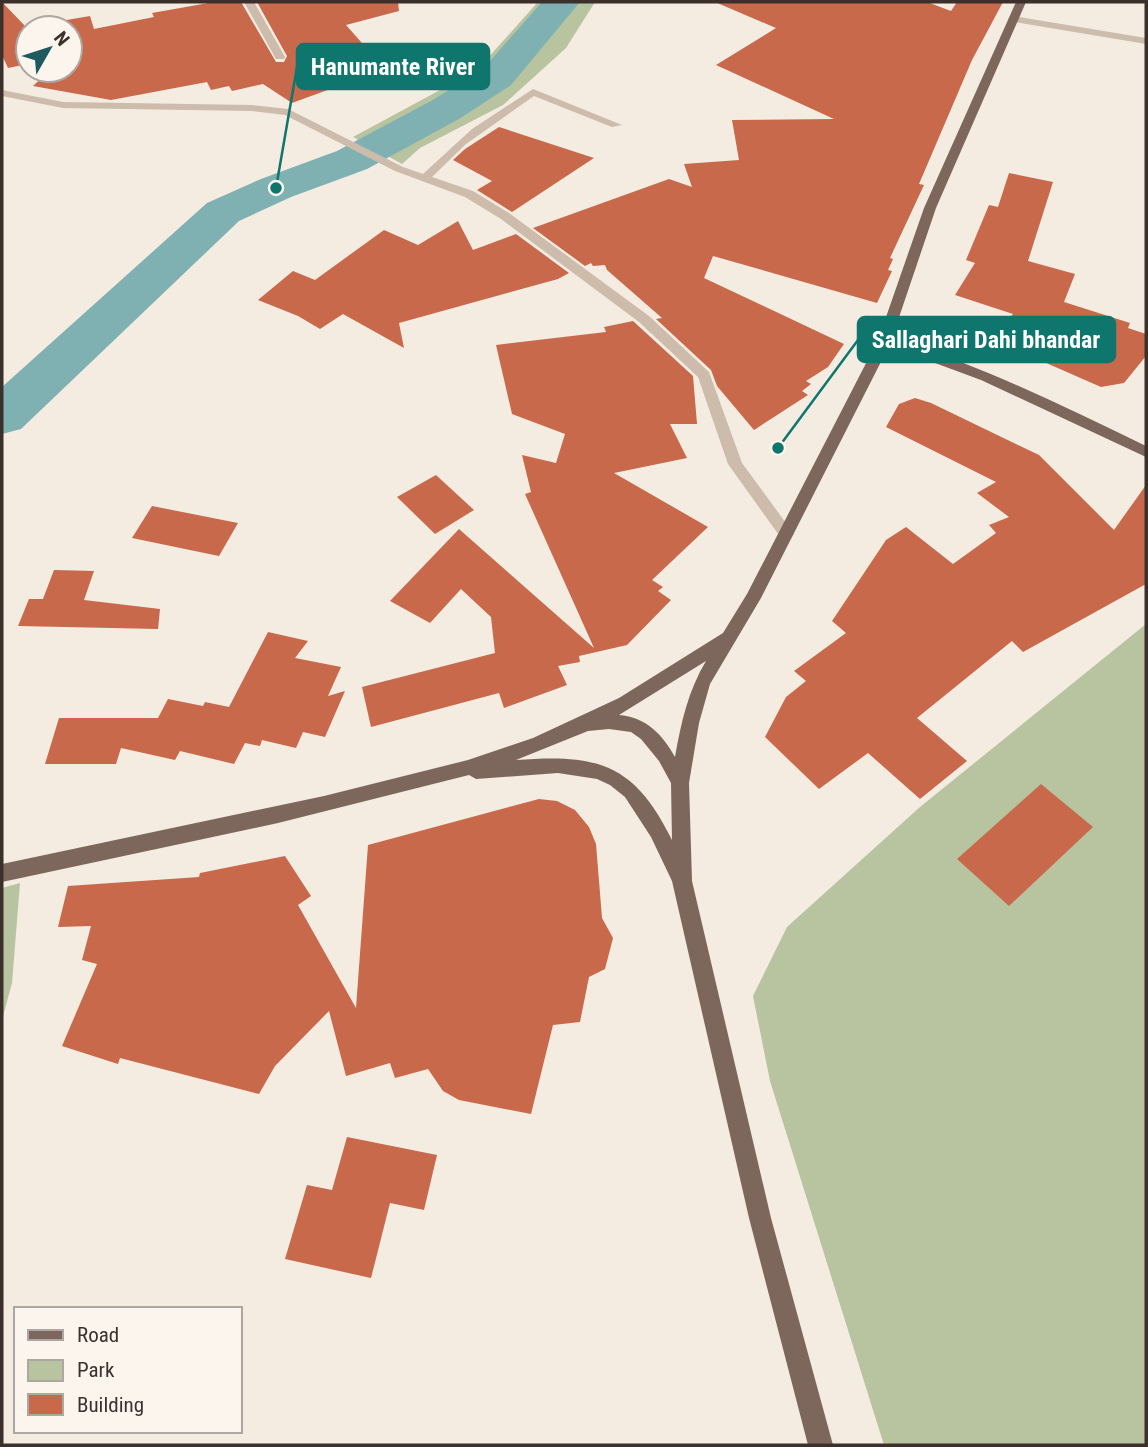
<svg xmlns="http://www.w3.org/2000/svg" width="1148" height="1447" font-family="'Roboto Condensed',sans-serif">
  <style>
    .green { fill: #b8c4a0 }
    .lines { fill: none; stroke-linecap: round; stroke-linejoin: round }
    .river { fill: #7fb0b2; fill-rule: evenodd }
    .building { fill: #c8694b }
    .minor { fill: #cdbbac; fill-rule: evenodd }
    .major { fill: #7d675c; fill-rule: evenodd }
    .leader { fill: none; stroke: #0f766e; stroke-width: 2.5 }
    .callout-dot { fill: #0f766e; stroke: #fbf5ee; stroke-width: 2.5 }
    .callout { fill: #0f766e; stroke: #0f766e; stroke-width: 2.5 }
    .callout-label { font-size: 24px; text-anchor: middle; font-weight: bold; fill: #fff }
  </style>
  <rect width="100%" height="100%" fill="#f4ebe1"/>
  <!-- green -->
  <g class="green">
    <polygon points="538,2 595,2 566,48 503,105 420,148 402,164 353,137 466,76 486,60"/>
    <polygon points="1146,624 1146,1445 884,1445 770,1081 753,996 787,927 920,807"/>
    <polygon points="20,883 12,983 2,1020 2,888"/>
  </g>
  <g class="lines">
    <!-- river -->
    <polygon class="river" points="542,2 580,2 511,85 459,119 367,169 291,197 239,221 21,429 2,434 2,387 207,203 261,179 337,151 431,101 483,69"/>
  </g>
  <!-- building -->
  <g class="building">
    <polygon points="2,2 26,27 90,16 94,29 154,17 152,13 214,2 241,2 276,62 284,62 287,56 257,2 398,2 399,11 346,25 385,69 292,103 263,84 232,91 229,86 211,90 207,82 111,100 33,86 50,70 70,70 70,28 28,28 28,64 8,68 2,55"/>
    <polygon points="715,2 927,2 951,11 957,2 1003,2 972,60 919,184 924,185 890,258 893,259 888,270 892,271 877,303 713,256 704,278 844,344 828,367 806,381 811,384 802,391 808,395 754,430 717,386 711,370 656,319 662,318 607,270 605,265 593,266 591,263 585,266 533,228 669,179 692,187 684,164 739,160 732,120 834,119 716,65 776,28"/>
    <polygon points="499,127 594,158 512,212 477,190 492,181 453,160 465,149"/>
    <polygon points="1009,173 1053,182 1028,261 1075,274 1064,302 1130,323 1128,328 1146,334 1146,356 1124,383 1101,387 1012,348 1016,344 995,335 1013,314 955,295 975,263 966,260 989,205 998,207"/>
    <polygon points="458,221 473,250 516,234 569,273 558,279 399,323 404,348 343,314 320,329 298,316 258,300 293,271 315,280 384,230 418,245"/>
    <polygon points="633,321 693,376 697,424 670,424 687,458 614,473 708,527 652,580 663,587 658,591 671,600 627,645 579,656 580,662 558,666 567,685 504,708 499,693 371,727 362,687 495,653 491,617 461,589 430,623 390,601 459,529 594,648 525,494 531,492 522,455 556,463 565,434 512,414 496,345 606,332 604,327"/>
    <polygon points="915,398 931,403 1039,455 1114,530 1146,485 1146,584 1023,652 1012,641 917,718 967,761 920,799 868,753 819,789 765,737 786,697 806,681 794,671 846,633 832,621 886,540 906,527 953,564 996,533 989,525 1009,517 977,493 996,482 886,427 899,404"/>
    <polygon points="436,475 474,510 435,534 397,497"/>
    <polygon points="152,506 238,523 219,556 132,538"/>
    <polygon points="54,570 94,571 84,600 160,609 158,629 18,626 29,599 43,599"/>
    <polygon points="268,632 308,641 295,658 341,667 328,696 345,691 325,737 303,732 296,748 262,740 260,746 245,743 234,764 180,751 175,760 121,748 116,764 45,764 59,718 158,718 168,699 203,706 205,702 229,707"/>
    <polygon points="1041,784 1093,827 1009,906 957,859"/>
    <polygon points="539,799 557,801 575,810 589,827 596,844 602,918 613,938 605,969 589,977 580,1022 553,1025 531,1114 459,1100 443,1091 428,1069 395,1078 390,1063 346,1076 329,1011 275,1066 259,1094 120,1058 118,1064 62,1046 97,964 82,960 91,926 58,927 68,886 199,877 200,873 285,856 311,896 298,905 356,1008 368,845"/>
    <polygon points="347,1137 437,1155 424,1210 390,1203 371,1278 285,1259 307,1185 332,1190"/>
  </g>
  <g class="lines">
    <!-- minor -->
    <g class="minor">
      <polygon points="244,2 254,2 285,57 284,59 276,59"/>
      <polygon points="1013,16 1146,38 1146,44 1009,21 1008,19"/>
      <polygon points="533,89 622,125 612,127 534,96 466,144 432,177 473,191 509,213 649,316 709,372 742,463 791,530 794,534 791,538 781,538 728,464 698,377 639,322 501,219 465,197 395,171 285,115 251,111 63,108 2,96 2,90 63,102 251,105 288,109 403,167 423,174 472,129"/>
    </g>
    <!-- major -->
    <path class="major" d="M1016,2h10l-90,206 -44,130c89,27 171,68 254,108v11l-165,-77 -92,-34 -128,252 -51,86 -11,39 -10,60 3,98 79,337 62,227h-25l-59,-227 -77,-337 -21,-44 -26,-40 -15,-12 -13,-6 -39,-6 -82,6 -7,-4 -191,48 -276,59v-18l322,-68 144,-36 65,-22 86,-40 104,-65 24,-39 131,-254 46,-132zM706,661c-18,30 -25,62 -31,96 -12,-22 -29,-40 -56,-42zM609,729l22,3 10,7 18,22 12,22 1,57c-38,-77 -74,-86 -156,-80l72,-29z"/>
  </g>
  <!-- callouts -->
  <path class="leader" d="M276 188L297 67M778 448L858 340"/>
  <g class="callout-dot">
    <circle cx="276" cy="188" r="7"/>
    <circle cx="778" cy="448" r="7"/>
  </g>
  <g class="callout">
    <rect x="297" y="44" width="192" height="45" rx="7"/>
    <rect x="858" y="317" width="257" height="45" rx="7"/>
  </g>
  <g class="callout-label">
    <text x="393" y="75">Hanumante River</text>
    <text x="986" y="348">Sallaghari Dahi bhandar</text>
  </g>
  <!-- border -->
  <rect width="1148" height="1447" fill="none" stroke="#3b302b" stroke-width="7"/>
  <!-- legend -->
  <rect x="14" y="1307" width="228" height="126" fill="#fbf5ee" stroke="#aea6a0" stroke-width="2"/>
  <rect x="28" y="1330" width="35" height="10" fill="#7d675c" stroke="#aea6a0" stroke-width="2"/>
  <text x="77" y="1342" font-size="21" fill="#3b302b">Road</text>
  <rect x="28" y="1360" width="35" height="21" fill="#b8c4a0" stroke="#aea6a0" stroke-width="2"/>
  <text x="77" y="1377" font-size="21" fill="#3b302b">Park</text>
  <rect x="28" y="1394" width="35" height="21" fill="#c8694b" stroke="#aea6a0" stroke-width="2"/>
  <text x="77" y="1412" font-size="21" fill="#3b302b">Building</text>
  <!-- north arrow -->
  <g transform="translate(49 49) rotate(51)"><circle r="33" fill="#fbf5ee" stroke="#aea6a0" stroke-width="2"/>
  <path d="M0-5L12 26L0 18L-12 26Z" fill="#1f5a5e"/>
  <text y="-10" font-size="19" font-weight="bold" text-anchor="middle" fill="#3b302b">N</text>
  </g>
</svg>
